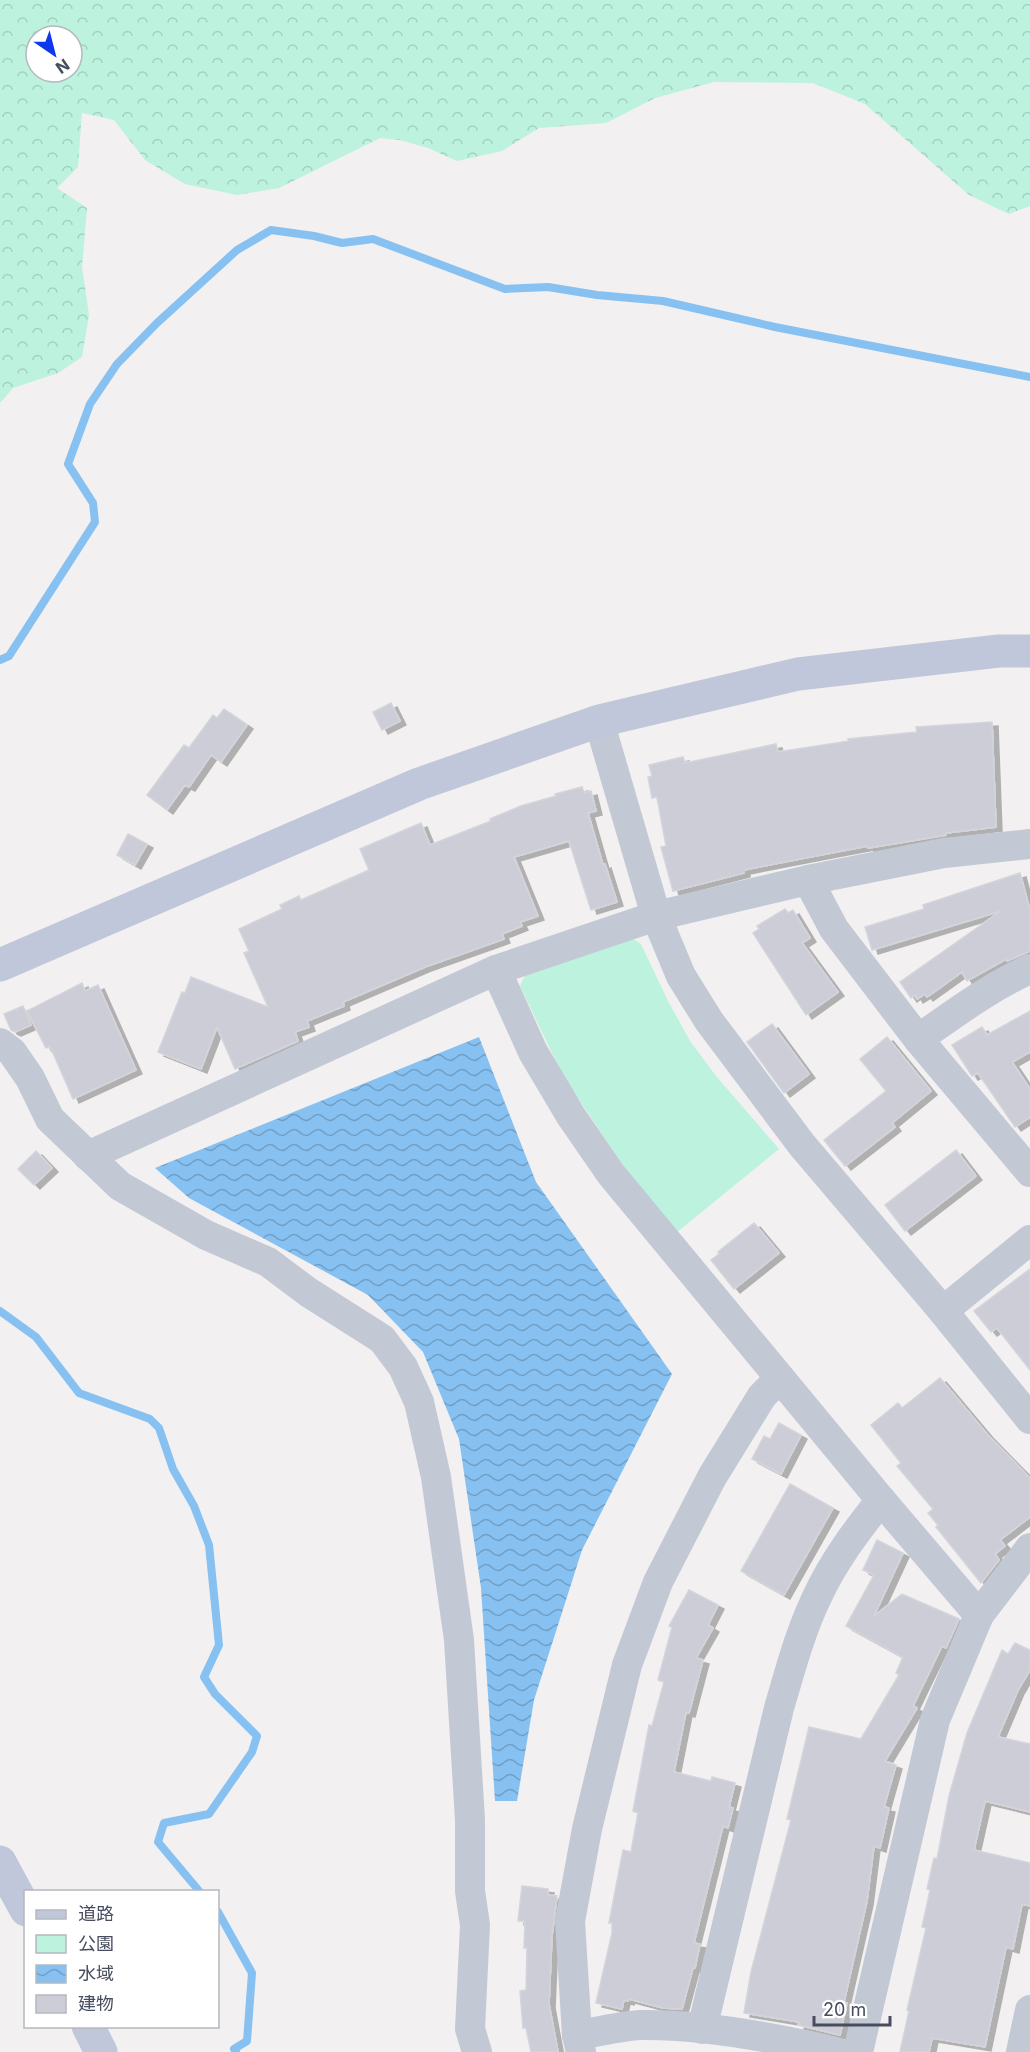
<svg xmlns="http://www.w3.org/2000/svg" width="1030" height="2052" font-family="Inter,'Noto Sans JP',sans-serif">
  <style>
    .forest { fill: url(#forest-crowns); fill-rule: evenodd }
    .park { fill: #bcf2de }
    .water { fill: url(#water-waves) }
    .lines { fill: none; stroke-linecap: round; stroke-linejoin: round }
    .stream { stroke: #87c1f1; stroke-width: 8 }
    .building { fill: #cccdd6; stroke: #d3d4dc; stroke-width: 1.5; filter: url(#shadow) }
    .street { stroke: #c3c8d5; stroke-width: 30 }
    .secondary { stroke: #c1c7da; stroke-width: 33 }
  </style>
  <defs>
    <pattern id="forest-crowns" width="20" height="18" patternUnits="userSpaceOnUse" patternTransform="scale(1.5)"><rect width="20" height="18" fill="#bcf2de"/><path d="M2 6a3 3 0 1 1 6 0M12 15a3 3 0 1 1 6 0" fill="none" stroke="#a3d1c1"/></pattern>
    <pattern id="water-waves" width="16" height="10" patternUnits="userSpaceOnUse" patternTransform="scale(1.5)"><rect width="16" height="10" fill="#87c1f1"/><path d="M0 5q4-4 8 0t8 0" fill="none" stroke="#709fc6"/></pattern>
    <filter id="shadow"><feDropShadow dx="6" dy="4" stdDeviation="0" flood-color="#0004"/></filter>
  </defs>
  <rect width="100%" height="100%" fill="#f2f0f0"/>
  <!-- forest -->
  <path class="forest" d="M0,0h1030v206l-21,8 -40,-19 -104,-91 -52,-21 -99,-1 -59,16 -49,25 -67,5 -37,23 -45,10 -29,-13 -28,-8 -20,-2 -101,50 -42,7 -52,-11 -40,-24 -31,-40 -32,-7 -4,54 -21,21 30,20 -5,59 7,48 -7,42 -24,16 -45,15 -13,15zM36,36h36v36h-36z"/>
  <!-- park -->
  <polygon class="park" points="630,937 641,944 668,1001 690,1041 716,1076 779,1149 676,1233 620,1161 562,1074 520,986 525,975"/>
  <!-- water -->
  <polygon class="water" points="479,1037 536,1182 672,1374 582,1550 534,1700 517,1801 495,1801 481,1588 459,1439 423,1352 368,1295 189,1198 155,1168"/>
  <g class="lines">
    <!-- stream -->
    <g class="stream">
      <polyline points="0,660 9,656 95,522 93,503 68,464 90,404 117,364 157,323 237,250 271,230 314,236 342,243 373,239 505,289 548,287 597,295 663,301 775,327 1030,377"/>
      <polyline points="0,1311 36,1337 79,1393 150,1419 159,1428 173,1469 194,1506 209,1545 219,1645 204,1677 215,1694 257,1736 252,1752 209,1814 164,1823 158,1842 200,1892"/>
      <polyline points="218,1912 252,1973 247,2041 234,2049 236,2052"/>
    </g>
  </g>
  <!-- building -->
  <g class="building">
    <polygon points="391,703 400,721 382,730 373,712"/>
    <polygon points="224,709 247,725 221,762 211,755 189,787 185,785 167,810 147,795 184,745 189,748 213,715 217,718"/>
    <polygon points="992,722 996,827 946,833 946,835 868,848 868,846 805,858 744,870 744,873 673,891 661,847 666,846 657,797 652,798 648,777 652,776 649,765 683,757 685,763 776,744 778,752 849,741 848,739 917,732 916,727"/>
    <polygon points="582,787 584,793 591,791 596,811 588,813 603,865 605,864 617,902 591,910 569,841 514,857 538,916 520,922 522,926 502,934 504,939 425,967 343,1002 344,1006 307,1021 309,1027 295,1032 298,1041 235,1069 217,1027 201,1069 158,1052 182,992 185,993 191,977 268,1007 244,953 249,951 239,929 282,909 280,905 299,896 301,900 369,870 360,849 421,823 430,845 491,821 490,819 521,806 556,796 555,794"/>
    <polygon points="128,834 147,844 135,865 117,855"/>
    <polygon points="1020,873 1030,910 1030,951 1007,961 1006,959 967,981 962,972 927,997 925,994 917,999 915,995 911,998 900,982 1001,911 872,950 865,927 924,909 923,905"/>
    <polygon points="785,909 788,913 793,910 810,938 802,943 838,992 806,1015 753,933 759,929 757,926"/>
    <polygon points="82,983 85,991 98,985 136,1070 73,1099 50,1046 46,1048 27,1011"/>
    <polygon points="23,1006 31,1025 15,1032 11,1030 4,1014"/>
    <polygon points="1030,1011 1030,1052 1012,1062 1030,1089 1030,1117 1015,1127 978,1073 972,1076 952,1045 982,1027 987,1035"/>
    <polygon points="772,1024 809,1074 784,1093 747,1042"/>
    <polygon points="887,1037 931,1091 892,1123 895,1127 845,1166 824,1140 886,1091 860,1059"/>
    <polygon points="956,1150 976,1176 905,1231 885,1205"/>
    <polygon points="36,1151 52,1168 34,1185 18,1169"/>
    <polygon points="754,1223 779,1253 734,1289 711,1260 719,1254 718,1252"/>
    <polygon points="1030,1269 1030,1370 997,1328 991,1332 974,1311"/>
    <polygon points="940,1378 987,1434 1030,1478 1030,1517 1000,1540 1005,1546 995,1554 999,1560 981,1583 936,1527 938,1525 928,1513 933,1509 897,1466 901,1463 871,1425 898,1403 902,1408"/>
    <polygon points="779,1423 801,1435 781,1474 752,1459 764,1436 770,1439"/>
    <polygon points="790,1484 833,1508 784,1595 741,1571"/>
    <polygon points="877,1540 903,1553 874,1616 902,1594 959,1619 946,1648 942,1646 913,1706 917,1708 885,1761 896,1765 884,1807 889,1808 880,1848 874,1846 867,1901 844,2002 847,2003 840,2035 798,2025 799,2022 744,2013 751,1972 791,1820 787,1819 809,1727 861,1739 899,1675 896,1673 903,1657 846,1626 874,1575 863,1570"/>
    <polygon points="689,1590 718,1605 708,1625 713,1628 696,1658 703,1660 689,1713 686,1712 674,1772 711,1781 712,1777 735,1783 729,1807 733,1808 728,1828 723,1826 694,1943 700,1944 695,1968 693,1968 682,2009 663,2008 629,1999 628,2001 624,2000 622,2009 596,2003 612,1933 612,1923 609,1923 623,1850 631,1852 638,1813 633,1811 649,1725 652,1726 664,1682 658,1680 672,1627 669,1626"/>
    <polygon points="1015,1643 1030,1650 1030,1670 1018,1690 998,1737 1030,1744 1030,1812 985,1801 974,1850 1030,1863 1030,1906 1022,1904 1013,1949 1006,1947 985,2047 932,2038 929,2052 900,2052 909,2011 907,2010 926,1928 922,1927 930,1890 927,1889 934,1858 937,1859 949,1796 967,1733 1002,1650 1008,1654"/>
    <polygon points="522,1886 548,1889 548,1895 557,1896 552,1936 549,2004 558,2052 531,2052 526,2028 523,2028 520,1991 526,1990 527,1948 524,1948 525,1921 518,1921"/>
  </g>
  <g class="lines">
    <!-- street -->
    <g class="street">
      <polyline points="599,721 656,916 681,976 709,1021 802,1145 943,1311 1030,1419"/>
      <polyline points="808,880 834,929 918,1039 1030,1172"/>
      <polyline points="496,970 533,1052 571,1116 611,1174 881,1500 979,1615"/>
      <path d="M918,1039c36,-25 72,-52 112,-70"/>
      <polyline points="0,1043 12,1052 30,1078 50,1119 120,1186 206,1235 268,1262 308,1292 382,1339 403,1367 419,1402 436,1477 459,1640 470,1820 470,1891 475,1925 470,2029 477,2052"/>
      <polyline points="88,1156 496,970 656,916 808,880 944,853 1030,844"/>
      <polyline points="943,1311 1030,1240"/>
      <path d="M702,2029l77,-321c11,-37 21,-76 38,-111 16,-35 40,-67 64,-97"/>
      <path d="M577,2035c21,-3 43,-9 64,-10 62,-1 135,13 195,27"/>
      <polyline points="581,2052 577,2035 570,1921 587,1829 627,1665 658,1582 712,1477 762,1396 780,1378"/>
      <polyline points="858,2052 935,1720 979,1615 1030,1548"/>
      <polyline points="1021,2052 1030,2010"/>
    </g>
    <!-- secondary -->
    <g class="secondary">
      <polyline points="0,965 419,784 599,721 798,674 999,651 1030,651"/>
      <polyline points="0,1862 26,1910"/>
      <polyline points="88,2026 101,2052"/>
    </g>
  </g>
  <!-- legend -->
  <rect x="24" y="1890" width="195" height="138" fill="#ffffff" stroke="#b5b8bf" stroke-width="1.5"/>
  <rect x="36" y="1910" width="30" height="9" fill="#c1c7da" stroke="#b5b8bf" stroke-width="1.5"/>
  <text x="78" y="1920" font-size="18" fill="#474d5f">道路</text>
  <rect x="36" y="1935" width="30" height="18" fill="#bcf2de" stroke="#b5b8bf" stroke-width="1.5"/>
  <text x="78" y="1950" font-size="18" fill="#474d5f">公園</text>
  <rect x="36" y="1965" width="30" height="18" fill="url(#water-waves)" stroke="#b5b8bf" stroke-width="1.5"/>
  <text x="78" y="1980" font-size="18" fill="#474d5f">水域</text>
  <rect x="36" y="1995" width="30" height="18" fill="#cccdd6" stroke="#b5b8bf" stroke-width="1.5"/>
  <text x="78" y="2010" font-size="18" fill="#474d5f">建物</text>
  <!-- north arrow -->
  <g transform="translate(54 54) rotate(145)"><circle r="28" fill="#ffffff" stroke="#b5b8bf" stroke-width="1.5"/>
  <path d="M0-4.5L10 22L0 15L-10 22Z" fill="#0e38ee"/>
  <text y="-9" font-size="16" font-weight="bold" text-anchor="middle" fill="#474d5f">N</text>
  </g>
  <!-- scale -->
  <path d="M814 2016v9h76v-9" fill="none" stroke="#474d5f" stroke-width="3"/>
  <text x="823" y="2016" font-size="18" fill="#474d5f" stroke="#ffffff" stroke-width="4.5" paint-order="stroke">20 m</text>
</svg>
